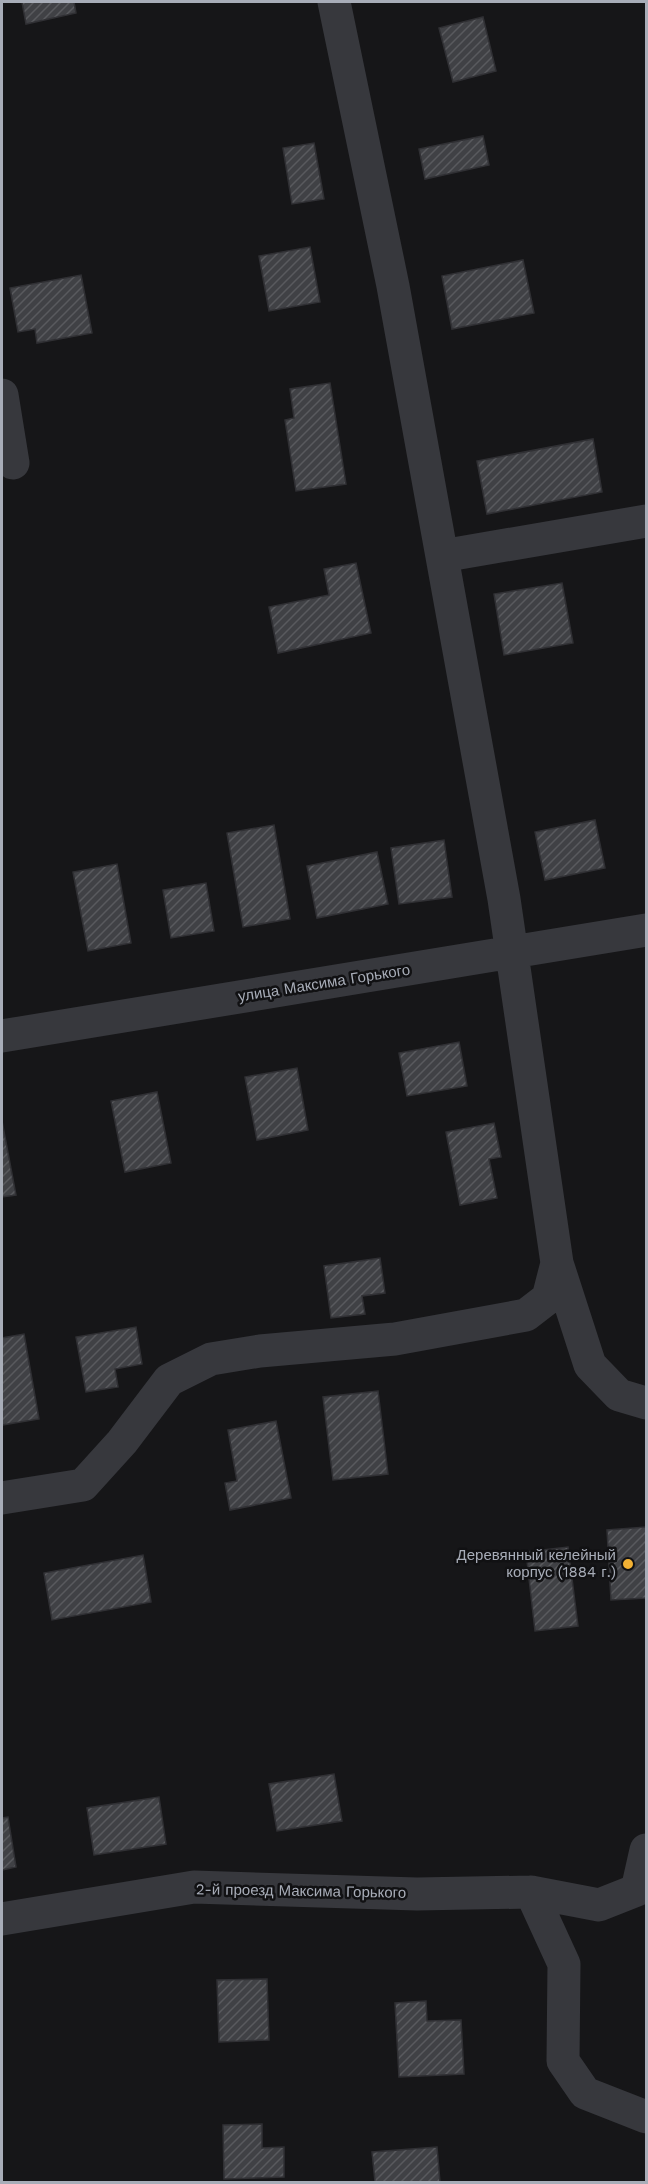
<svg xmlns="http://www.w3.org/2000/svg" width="648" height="2184" viewBox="0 0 648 2184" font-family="'Work Sans',sans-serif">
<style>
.building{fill:url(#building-hatch);stroke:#303034;stroke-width:1.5}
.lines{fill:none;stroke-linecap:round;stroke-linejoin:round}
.minor{stroke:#37383d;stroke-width:33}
.poi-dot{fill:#f2b134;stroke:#111113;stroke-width:2}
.labels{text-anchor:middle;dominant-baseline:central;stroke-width:5;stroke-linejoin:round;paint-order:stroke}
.street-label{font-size:15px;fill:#a8adb8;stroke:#111113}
.poi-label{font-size:15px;fill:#a8adb8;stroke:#111113;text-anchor:end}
</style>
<defs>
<pattern id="building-hatch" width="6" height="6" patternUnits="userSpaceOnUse" patternTransform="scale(1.5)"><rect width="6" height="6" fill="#404145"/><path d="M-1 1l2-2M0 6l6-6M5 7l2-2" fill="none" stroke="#595a5e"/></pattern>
</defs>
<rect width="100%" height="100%" fill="#161618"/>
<path class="building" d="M22 2H74L76 13 26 24Z
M483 17 496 71 453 82 439 28Z
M483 136 489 165 425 179 419 149Z
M314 143 324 199 292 204 283 148Z
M310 247 320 302 269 311 259 256Z
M523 260 534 313 452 329 442 276Z
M81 275 92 333 37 343 35 329 18 332 10 288Z
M330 383 346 484 296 491 285 420 294 418 290 389Z
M593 439 602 492 487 514 477 461Z
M356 563 371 633 278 653 269 607 329 595 324 569Z
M562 583 573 643 504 655 494 594Z
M595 820 605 868 545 880 535 832Z
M274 825 290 919 243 927 227 833Z
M444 840 452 897 399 904 391 848Z
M377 852 388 904 317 918 307 866Z
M117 864 131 943 88 951 73 872Z
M206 883 214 931 171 938 163 890Z
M459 1042 467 1086 407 1096 399 1053Z
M297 1068 308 1130 257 1140 245 1077Z
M157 1092 171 1163 125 1172 111 1101Z
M2 1121 16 1195 2 1197Z
M494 1123 501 1157 489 1159 497 1198 460 1205 446 1132Z
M380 1258 385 1293 362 1296 365 1314 331 1318 324 1266Z
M136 1327 142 1364 115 1369 118 1387 86 1392 76 1337Z
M24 1334 39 1419 2 1425V1338Z
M378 1391 388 1474 333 1480 323 1397Z
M276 1421 291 1498 230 1510 225 1483 237 1481 228 1430Z
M646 1527V1598L611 1600 607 1530Z
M568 1547 578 1626 535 1631 526 1552Z
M143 1555 151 1602 52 1620 44 1573Z
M334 1774 342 1821 277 1831 269 1784Z
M159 1797 166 1844 94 1855 87 1808Z
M8 1817 16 1867 2 1870V1818Z
M267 1979 269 2040 219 2042 217 1980Z
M426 2001 427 2021 461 2020 464 2074 399 2077 395 2003Z
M262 2124V2148L284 2147V2177L224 2179 223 2125Z
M437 2147 440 2182H375L372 2152Z"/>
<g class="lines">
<path class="minor" d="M2 395 13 463
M442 556 646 521
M2 1036 646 930
M557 1263 590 1365 619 1395 646 1403
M2 1498 83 1485 122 1442 169 1380 211 1359 260 1351 395 1339 526 1315 548 1298 557 1263 504 899 393 286 334 2
M531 1892 564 1964 563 2061 585 2093 646 2117
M2 1919 194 1887 417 1894 531 1892 599 1905 637 1890 646 1850"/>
</g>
<circle class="poi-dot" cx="628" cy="1564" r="6"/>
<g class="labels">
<g class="street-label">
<text transform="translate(324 983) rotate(-9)">улица Максима Горького</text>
<text transform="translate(301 1891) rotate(1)">2-й проезд Максима Горького</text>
</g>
<g class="poi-label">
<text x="616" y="1555">Деревянный келейный<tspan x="616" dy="17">корпус (1884 г.)</tspan></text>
</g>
</g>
<rect width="648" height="2184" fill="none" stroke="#a8adb8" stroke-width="6"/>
</svg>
